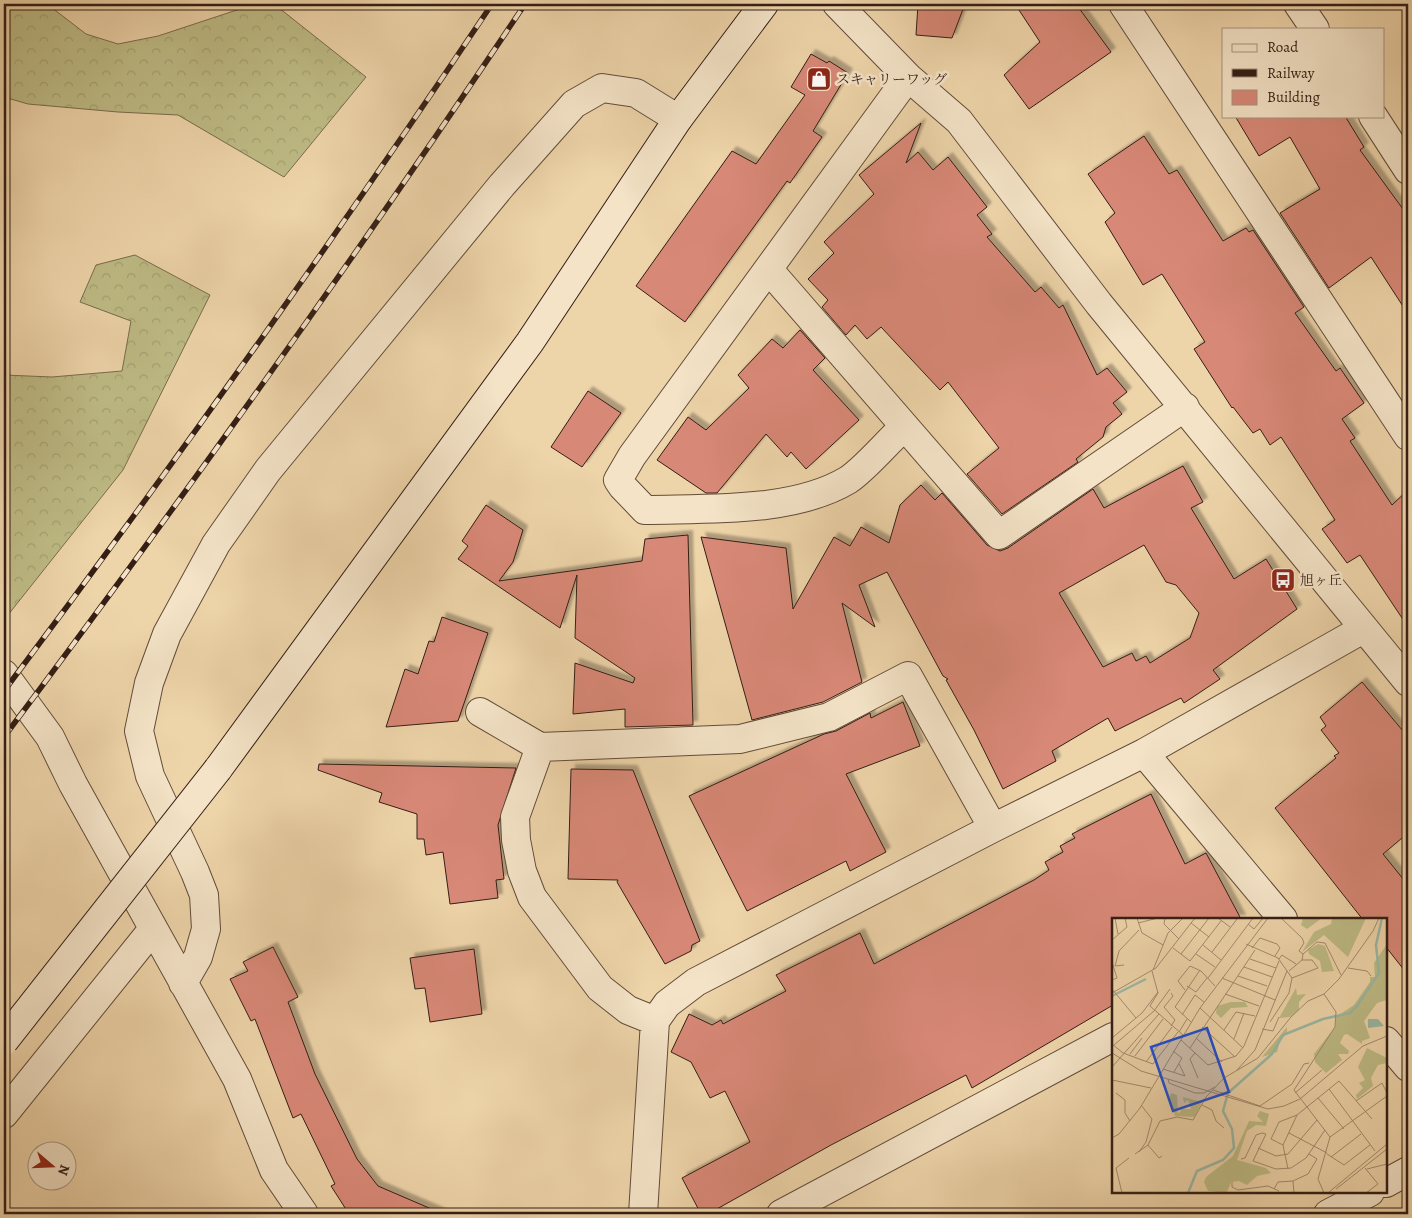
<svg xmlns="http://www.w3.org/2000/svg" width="1412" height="1218" viewBox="0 0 1412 1218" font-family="Alegreya,'Noto Serif JP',serif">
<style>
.forest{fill:url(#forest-crowns);stroke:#796c4d}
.building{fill:#d88877;stroke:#341e15;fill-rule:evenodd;filter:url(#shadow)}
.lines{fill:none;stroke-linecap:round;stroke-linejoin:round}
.street-casing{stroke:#624c3a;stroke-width:30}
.secondary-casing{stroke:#341e15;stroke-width:30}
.street{stroke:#f4e3c7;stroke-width:28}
.secondary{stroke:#f4e3c7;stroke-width:28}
.rail-casing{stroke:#341e15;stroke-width:5.5}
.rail{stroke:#f4e3c7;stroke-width:4;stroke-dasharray:11;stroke-linecap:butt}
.secondary-bridge-casing{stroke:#341e15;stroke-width:30;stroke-linecap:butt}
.secondary-bridge{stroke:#f4e3c7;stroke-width:28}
.labels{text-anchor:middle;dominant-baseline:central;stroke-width:5;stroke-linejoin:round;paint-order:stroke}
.poi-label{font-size:14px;fill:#341e15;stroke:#f4e3c7;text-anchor:start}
.inset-river{fill:none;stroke:#9ab8a5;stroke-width:2.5}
.inset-road{fill:none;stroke:#a48b6e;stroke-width:1}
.view{fill:#1d4ed8;fill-opacity:0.15;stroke:#1d4ed8;stroke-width:2.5}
.inset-edge{fill:none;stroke:#341e15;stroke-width:2.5}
</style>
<defs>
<pattern id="forest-crowns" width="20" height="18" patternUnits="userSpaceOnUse" patternTransform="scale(1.25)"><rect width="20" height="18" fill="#bebb85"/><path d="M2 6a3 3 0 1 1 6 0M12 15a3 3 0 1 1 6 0" fill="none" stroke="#a4a072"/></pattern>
<filter id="shadow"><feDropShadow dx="4.5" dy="-4.5" stdDeviation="1" flood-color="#0004"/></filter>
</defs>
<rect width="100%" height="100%" fill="#eed4a9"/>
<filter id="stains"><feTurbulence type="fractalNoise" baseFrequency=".004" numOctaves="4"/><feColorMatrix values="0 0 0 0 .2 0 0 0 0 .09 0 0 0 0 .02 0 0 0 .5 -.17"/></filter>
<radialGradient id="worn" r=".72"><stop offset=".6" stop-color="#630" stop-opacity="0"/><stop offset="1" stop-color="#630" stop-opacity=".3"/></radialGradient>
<path class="forest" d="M4 4H47L86 34 118 44 158 36 255 4H274L366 77 284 177 178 115 118 112 28 104 4 97Z
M135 255 210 295 123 470 4 620V375L52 377 122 371 131 321 80 302 96 265Z"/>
<path class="building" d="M918 4H965L952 38 916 35Z
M1015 4H1076L1111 52 1029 109 1004 75 1040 42Z
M811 54 827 63 829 61 848 73 813 131 822 137 790 183 787 181 685 322 636 286 732 151 756 164 805 95 791 87Z
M1235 116H1345L1364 147 1360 150 1408 216V314L1371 257 1329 288 1280 213 1320 189 1290 137 1259 156Z
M921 123 906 163 918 152 933 170 948 157 987 207 977 215 992 234 987 237 1035 292 1041 287 1059 308 1063 305 1097 375 1107 368 1127 392 1113 403 1122 414 1106 427 1103 437 1076 459 1078 462 1002 514 967 474 999 448 948 382 940 390 881 327 867 339 855 325 846 335 822 307 828 300 808 279 834 253 824 242 874 194 859 175Z
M1144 136 1169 174 1177 170 1223 241 1246 228 1249 232 1253 230 1304 307 1295 313 1336 371 1340 368 1364 403 1342 419 1355 438 1350 441 1392 505 1408 490V627L1360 555 1347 563 1322 529 1335 520 1281 437 1270 445 1260 429 1253 433 1233 407 1232 408 1194 349 1205 342 1162 274 1143 285 1105 222 1115 213 1088 174Z
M800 330 825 358 813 370 859 420 806 469 791 452 787 457 766 434 717 493H706L657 460 688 417 706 430 749 388 738 375 772 339 783 348Z
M588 391 621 413 582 467 551 447Z
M1183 466 1203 502 1191 508 1234 579 1266 559 1297 609 1213 670 1220 679 1184 703 1181 698 1115 731 1108 718 1052 751 1056 761 1003 789 974 730 946 680 948 679 943 676 887 572 859 585 875 627 842 603 862 682 823 702 752 720 701 537 786 548 793 609 834 537 850 546 861 527 889 543 900 505 921 485 935 500 942 493 987 545 1000 551 1008 548 1093 489 1104 508ZM1144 545 1166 582 1176 585 1199 613 1190 638 1150 663 1146 656 1136 661 1132 653 1103 667 1059 593Z
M486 505 523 530 513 562 499 581 642 561 645 539 688 535 693 725 625 727V709L573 714 575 663 633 683 635 678 575 638 577 575 560 628 458 559 468 546 462 541Z
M442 617 488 633 458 721 386 727 405 669 418 674 429 641 434 642Z
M1362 682 1408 737V833L1383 854 1408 885V975L1386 947V919H1363L1360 916 1275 808 1336 758 1334 756 1339 753 1321 730 1326 726 1320 717Z
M903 702 920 746 846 774 886 852 850 871 846 861 747 911 689 796 824 734 836 731 870 713 871 718Z
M319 764 516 768 498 825 504 879 496 880 498 898 450 904 443 852 426 855 424 839H417V814L379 802 382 793 318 770Z
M571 769 633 770 700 941 692 945 691 951 665 964 617 882 618 880 568 879Z
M1151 794 1185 864 1206 853 1241 919H1113V1005L972 1088 966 1075 831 1145 708 1214H701L682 1178 750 1142 725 1091 710 1098 691 1062 671 1052 689 1014 712 1025 721 1020 723 1024 786 991 776 975 860 933 874 964 1034 880 1049 870 1045 862 1063 852 1060 846 1075 838 1072 834Z
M273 947 298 997 288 1002 315 1074 357 1159 378 1186 443 1214H349L331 1186 335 1184 301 1114 293 1118 255 1019 251 1021 230 979 248 971 243 962Z
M474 949 482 1014 430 1022 425 988 415 989 410 958Z"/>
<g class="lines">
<defs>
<path id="street" d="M837 4 908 77 959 121 1099 304 1408 682
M1123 4 1408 436
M1298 4 1315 29
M1373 116 1408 170
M769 270 999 535 1185 407
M904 427C888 441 865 469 848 480 793 513 708 508 645 510L622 486 618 480 632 456 908 77
M4 674 50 737 73 784 237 1079 274 1170 304 1214
M480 712 540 747 740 739 829 717 908 676 993 828
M540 747 515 817 516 840 522 871 532 897 600 988 628 1010 655 1021
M1144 753 1283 919
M183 983 198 957 206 929 204 895 195 872 150 776 139 731 149 683 167 634 216 544 268 470 502 185 574 104 602 88 636 93 678 119
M1386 1041 1408 1067
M4 1114 153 929
M1386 1183 1408 1171
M643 1214 655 1021 667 1004 696 982 993 828 1144 753 1363 629
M781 1214 1113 1037
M1328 1214 1370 1192"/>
<path id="secondary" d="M218 769 530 342 678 119 764 4"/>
</defs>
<use href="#street" class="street-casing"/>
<use href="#secondary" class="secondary-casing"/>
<use href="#street" class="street"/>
<use href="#secondary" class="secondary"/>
<defs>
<path id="rail" d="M4 691C173 466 336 237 492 4
M4 737C184 497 359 253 525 4"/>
</defs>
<use href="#rail" class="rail-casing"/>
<use href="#rail" class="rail"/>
<defs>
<path id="secondary-bridge" d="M4 1041 218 769"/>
</defs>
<use href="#secondary-bridge" class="secondary-bridge-casing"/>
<use href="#secondary-bridge" class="secondary-bridge"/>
</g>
<defs>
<symbol id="shop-square" viewBox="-11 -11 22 22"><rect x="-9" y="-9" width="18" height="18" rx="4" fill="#8f2418" stroke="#f4e3c7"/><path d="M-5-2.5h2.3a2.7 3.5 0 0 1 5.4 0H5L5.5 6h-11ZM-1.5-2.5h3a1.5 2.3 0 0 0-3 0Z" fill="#fff"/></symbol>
<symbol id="bus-square" viewBox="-11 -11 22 22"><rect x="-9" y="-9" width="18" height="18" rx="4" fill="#8f2418" stroke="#f4e3c7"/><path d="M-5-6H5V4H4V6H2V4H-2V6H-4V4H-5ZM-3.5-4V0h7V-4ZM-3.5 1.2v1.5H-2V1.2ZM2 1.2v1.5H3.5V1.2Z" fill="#fff"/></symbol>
</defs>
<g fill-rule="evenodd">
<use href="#shop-square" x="805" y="65" width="28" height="28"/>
<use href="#bus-square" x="1269" y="566" width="28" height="28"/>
</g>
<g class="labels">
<g class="poi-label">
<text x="836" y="79">スキャリーワッグ</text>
<text x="1300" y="580">旭ヶ丘</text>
</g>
</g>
<g transform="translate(1112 918)">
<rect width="275" height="275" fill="#eed4a9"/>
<path d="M191 0H210L195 11 189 7Z" fill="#bebb85"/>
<path d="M220 0H254L236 39 212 17 190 34 202 14 219 6ZM206 26 213 28 222 53 210 54 208 43 197 36 196 32ZM275 26V82L265 85 252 103 258 120 250 123V126L235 116 232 117 228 125 237 133 236 136H226L230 142 214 155 203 144 202 136 223 109 224 99 242 87 258 64V59H263L262 45ZM184 70 185 77 194 76 187 84V92L178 99 167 100ZM119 84H133L136 89 119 90 109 100 104 95 105 88ZM175 109V115L168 123 165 134 150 139ZM255 130 275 140V145L266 147 259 160 261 168 245 181 244 177 251 170 247 165 253 162 246 149ZM59 175 65 177 66 196 70 191H79L76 182 72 185 71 179 90 184 82 199 63 198 57 181ZM148 193 157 196 154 208 144 207 135 213 125 242 154 250 159 255 145 258 135 267 127 263 119 264 115 274 117 275 96 273 92 264 94 259 121 238 137 203 151 204 145 198Z" fill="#bebb85"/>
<path d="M256 101H266L272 108 256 110Z" fill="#9ab8a5"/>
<path class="inset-river" d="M0 78 34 61M76 275 85 253 111 242 122 230 120 211 111 193 116 175 160 136 171 117 211 101 238 95 245 88 267 55 264 27 270 0"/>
<path class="inset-road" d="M3 0 6 16M25 0 30 15 51 27M53 0 52 6 67 21M106 0 118 9M169 0 190 20 192 25 187 33 191 36 205 24 213 25 229 57M26 5 46 0M79 5 97 19M136 6 142 11 151 0M0 22 15 9 13 0M134 26 166 40 180 60 206 50 200 42H190M91 27 109 42M61 30 78 43 109 3M140 30 148 20 165 26 168 30 163 38M100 34 125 1M69 36 97 0M84 36 103 49M138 41 164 50M167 41 170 37 184 46M0 44 5 60 0 62M12 47 3 48 7 33 27 12M132 49 160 59M236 50 255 53 259 58M41 52 56 15 71 0M40 53 46 75 38 88 71 117M177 53 190 42 191 36M126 58 155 68M96 60 141 0M110 60 163 82M75 68 84 74 95 60M0 71 24 100M73 72 66 63 78 48 89 53 103 68M0 75 44 50 83 0M113 76 147 88M88 90 131 130M70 97 83 77 92 84M79 104 63 89 88 52M158 104 177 75 180 60M59 108 63 102 52 89 61 78 59 75M90 109 123 139M150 111 161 113 167 99M112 112 124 94 143 98M67 114 75 101M0 120 30 95 46 74M84 120 110 144M122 121 132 95M69 122 96 147 124 138 132 128 167 43M0 126 11 135 41 146 66 114M2 127 42 93 58 71M78 130 143 32M61 133 70 140 62 154M0 135 29 153 156 191 172 188 188 181 251 128 275 118M83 135 78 141 86 160M18 136 30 120M23 138 51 101M34 144 60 109M0 149 47 96M51 151 73 158 67 146M125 152 143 132 175 53M56 161 57 165 83 175H92L103 169M0 162 39 170M217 171 263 233M101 172 148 188 180 166 192 146 197 145M4 175 13 182V195L18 203M183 175 210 152M206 180 232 211M244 183 270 165 275 175M90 187 100 192 104 203 112 210M177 215 215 235M218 219 275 178M0 220 7 216 28 190 88 90 156 0M36 227 47 240 50 238M171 227 159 221 167 204 185 197 227 163 260 201M146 230 164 238 176 236 205 202M27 234 34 224 40 201 29 187M23 236 36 227 48 203 65 199 81 202 94 179 112 160 146 140 179 99 196 83 212 76 227 61 261 13 267 0M215 236 232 247 258 227M219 239 249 216M129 241 133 240 144 217 150 215 154 216 141 243 164 251 179 250 194 240 213 212M253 250 266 266 254 275M176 251 171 227 185 197M255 251 275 246M120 264V269L126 272 156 268 167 273M162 271 166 264 181 263M224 271 275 231M10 275 4 250 17 240M182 275 181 263 196 256 205 241 197 236M212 275 206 261 218 219 182 172 223 109 224 94 212 76M216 275 275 226"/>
<path class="view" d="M95 110 117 174 61 193 39 129Z"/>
<rect width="275" height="275" class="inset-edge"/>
</g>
<rect width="1412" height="1218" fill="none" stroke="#eed4a9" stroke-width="20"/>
<rect x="5" y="5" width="1402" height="1208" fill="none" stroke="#341e15" stroke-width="2.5"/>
<rect x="10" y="10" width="1392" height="1198" fill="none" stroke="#341e15"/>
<rect x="1222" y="28" width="162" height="90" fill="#f4e3c7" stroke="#a79480"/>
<rect x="1232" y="44" width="25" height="8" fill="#f4e3c7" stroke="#a79480"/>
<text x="1267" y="52" font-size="15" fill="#341e15">Road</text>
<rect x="1232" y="69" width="25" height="8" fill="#341e15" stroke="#a79480"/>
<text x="1267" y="78" font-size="15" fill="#341e15">Railway</text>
<rect x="1232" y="90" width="25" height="15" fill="#d88877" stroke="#a79480"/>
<text x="1267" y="102" font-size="15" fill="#341e15">Building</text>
<g transform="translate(52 1166) rotate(109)"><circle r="24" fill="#f4e3c7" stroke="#a79480"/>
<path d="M0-4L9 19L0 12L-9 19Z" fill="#8f2418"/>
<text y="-8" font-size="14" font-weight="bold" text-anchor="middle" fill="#341e15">N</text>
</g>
<rect width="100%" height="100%" filter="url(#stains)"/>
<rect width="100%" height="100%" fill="url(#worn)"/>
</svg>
